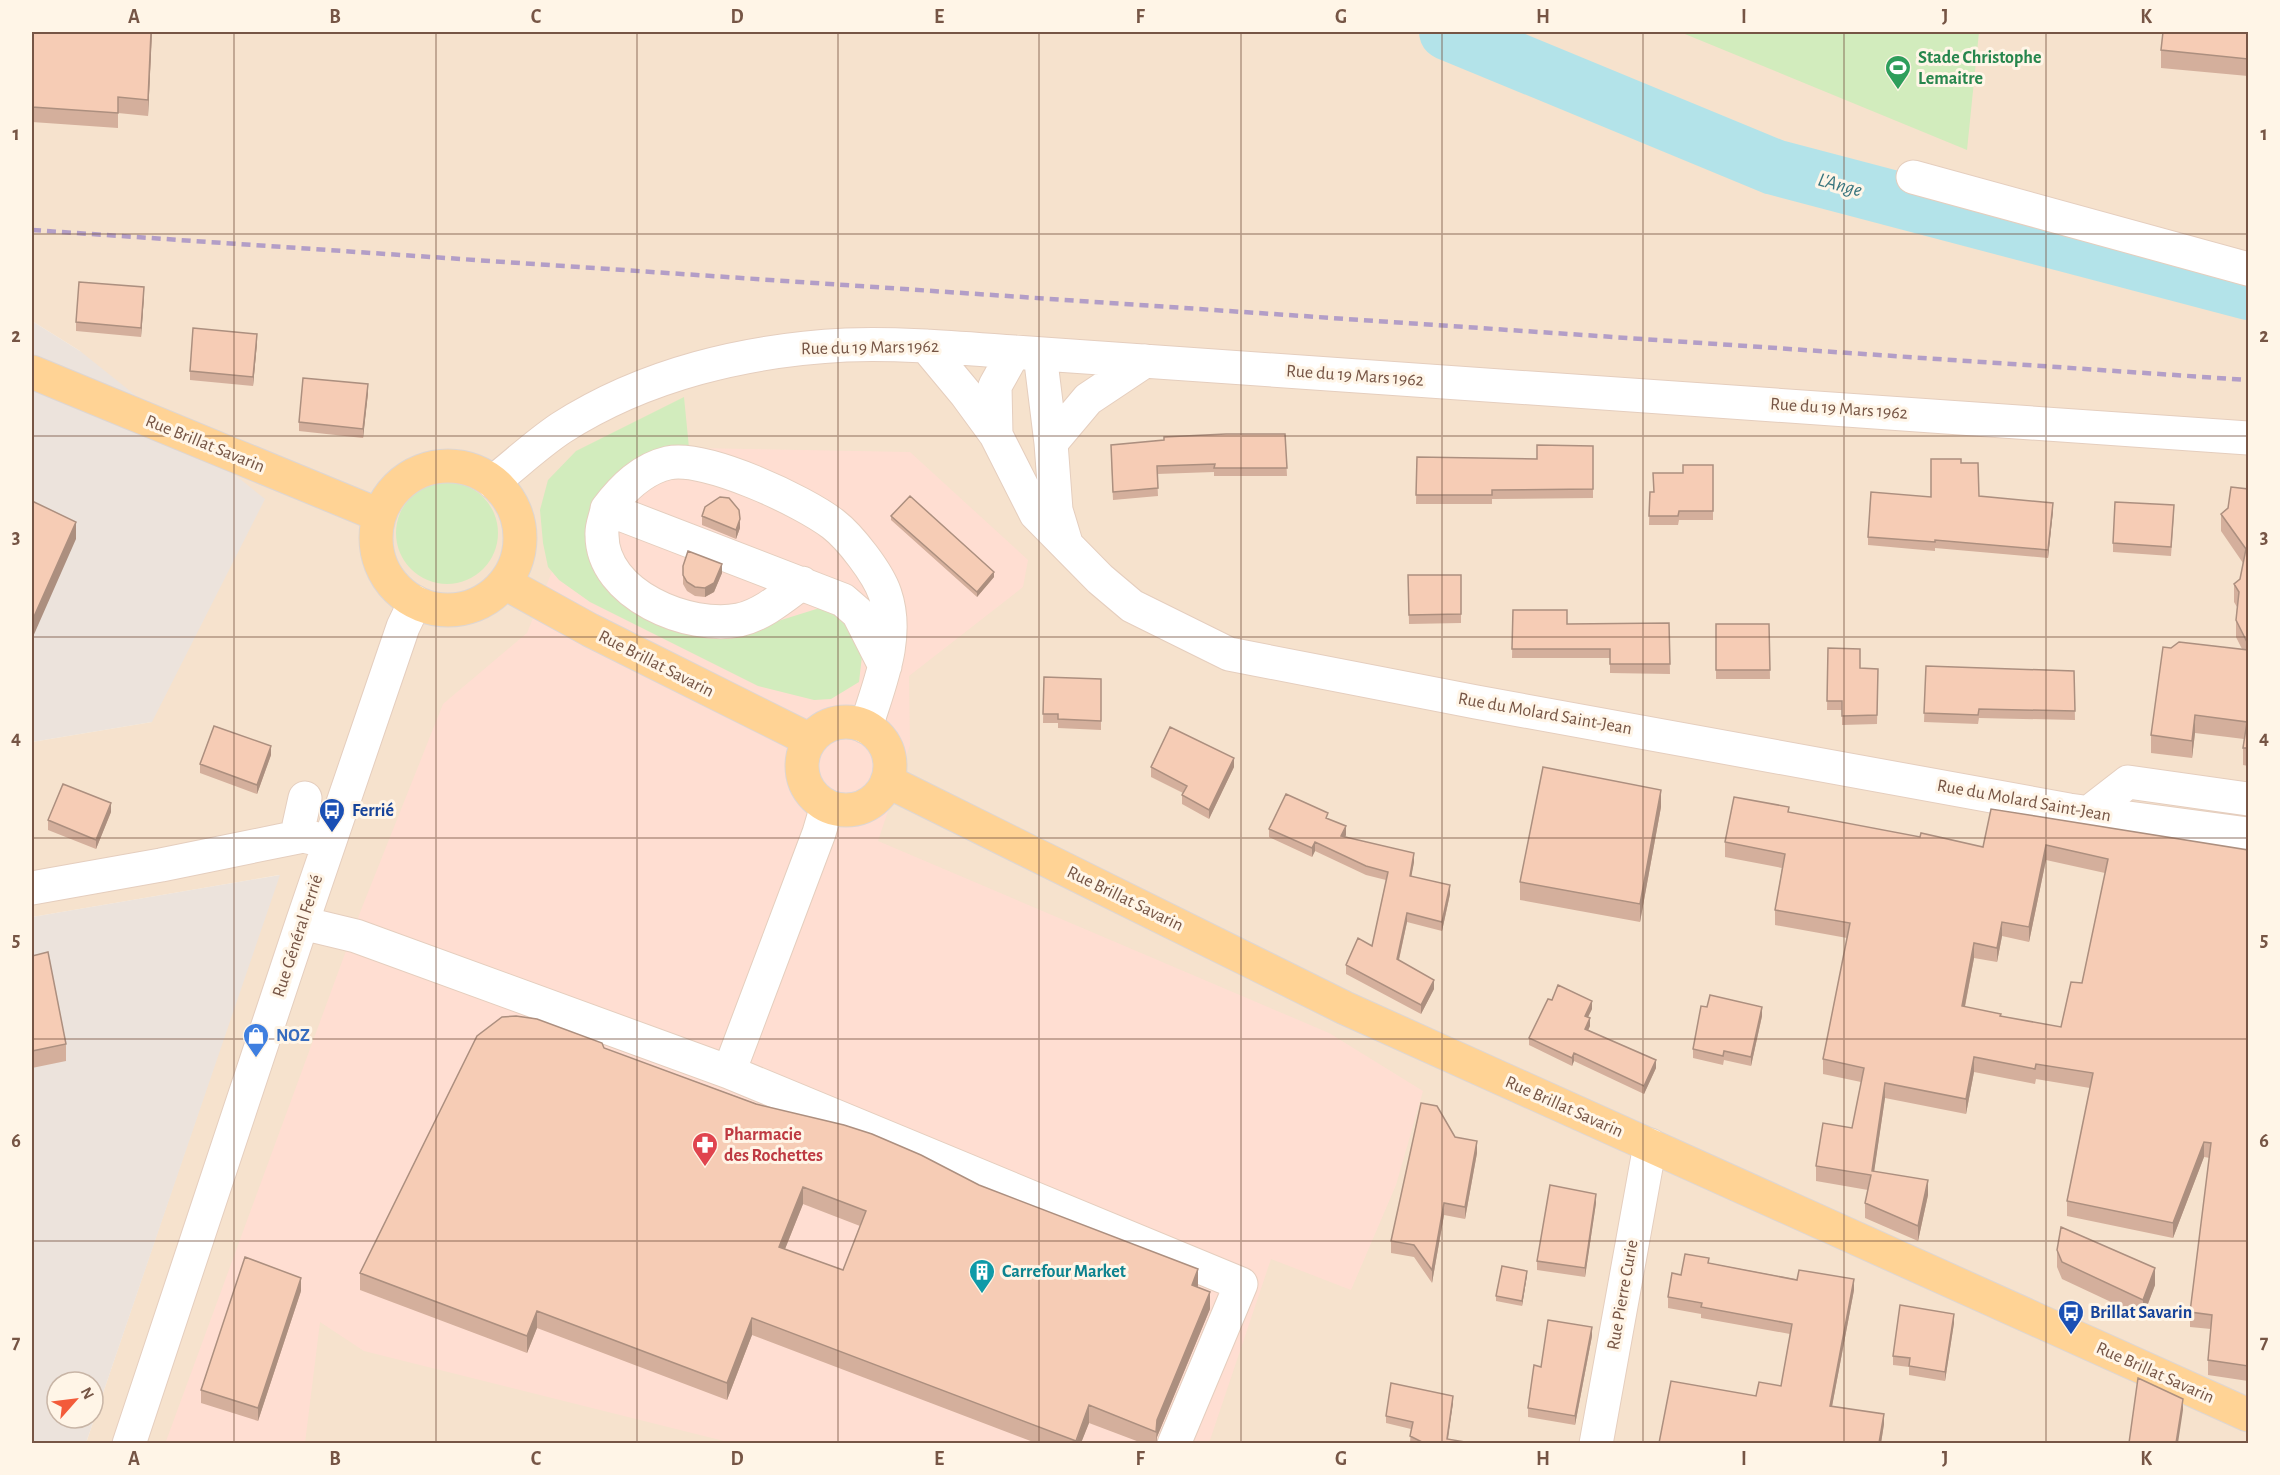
<svg xmlns="http://www.w3.org/2000/svg" width="2280" height="1475" viewBox="0 0 2280 1475" font-family="'Alegreya Sans',sans-serif">
<style>
.residential{fill:#f6e2cd}
.commercial{fill:#ffded2}
.industrial{fill:#ece3dc;fill-rule:evenodd}
.green{fill:#d2ecbd}
.lines{fill:none;stroke-linecap:round;stroke-linejoin:round}
.river{stroke:#b3e3e9;stroke-width:56}
.minor-casing{stroke:#e5cebe;stroke-width:35}
.major-casing{stroke:#ded6d2;stroke-width:35}
.minor{stroke:#fff;stroke-width:33}
.major{stroke:#ffd395;stroke-width:33}
.rail{stroke:#b39ec7;stroke-width:4.5;stroke-dasharray:9 6;stroke-linecap:butt}
.wall{fill:#d4af9c;fill-rule:evenodd}
.shaded-wall{fill:#ac8f7f}
.building{fill:#f6ccb5;stroke:#ac8f7f;stroke-width:1.5;fill-rule:evenodd}
.grid{fill:none;stroke:#765545;stroke-width:1.5;stroke-opacity:0.55}
.labels{text-anchor:middle;dominant-baseline:central;stroke-width:6;stroke-linejoin:round;paint-order:stroke}
.leisure-label{font-size:18px;font-weight:bold;fill:#27864d;stroke:#fff5e7;text-anchor:start}
.street-label{font-size:18px;fill:#765545;stroke:#fff5e7}
.transit-label{font-size:18px;font-weight:bold;fill:#164399;stroke:#fff5e7;text-anchor:start}
.shop-label{font-size:18px;font-weight:bold;fill:#366cbe;stroke:#fff5e7;text-anchor:start}
.health-label{font-size:18px;font-weight:bold;fill:#be3a42;stroke:#fff5e7;text-anchor:start}
.culture-label{font-size:18px;font-weight:bold;fill:#0d838f;stroke:#fff5e7;text-anchor:start}
.water-label{font-size:20px;font-style:italic;fill:#38757e;stroke:#fff5e7}
.neatline{fill:none;stroke:#765545;stroke-width:2}
.grid-label{font-size:20px;text-anchor:middle;font-weight:bold;fill:#765545}
</style>
<rect width="100%" height="100%" fill="#fef1df"/>
<path class="residential" d="M32 32H2248V1443H86L279 875 32 917V742L152 722 80 351 32 321Z"/>
<path class="commercial" d="M689 448 910 452 1028 560 1023 587 909 676 910 745 878 841 1329 1033 1423 1091 1396 1185 1351 1290 1271 1259 1209 1443H732L364 1351 320 1322 305 1443 165 1444 361 910 443 704 527 633 576 513Z"/>
<path class="industrial" d="M32 321 80 351 265 499 152 722 32 742Z
M280 875 86 1443 32 1444V917ZM57 1382H93V1418H57Z"/>
<path class="green" d="M1680 32H1979L1967 150Z
M684 397 689 448 588 544 727 637 826 606 851 622 862 656 859 682 831 699 814 700 758 686 590 602 559 580 548 567 543 543 540 510 548 480 576 451Z
M396 533a51 51 0 1 1 102 0a51 51 0 1 1-102 0Z"/>
<g class="lines">
<path class="river" d="M1447 32 1774 167 2248 292"/>
<defs>
<path id="minor" d="M1913 177 2248 269
M926 346 966 394 996 435
M1014 352 995 386 996 435 1036 514 1100 579 1132 606 1229 654 1476 702 2069 810 2248 834
M1040 354 1051 443 1056 510 1066 543
M1051 443 1088 399 1145 361
M493 482C516 464 537 444 561 428 645 374 747 350 846 345 902 343 958 348 1014 352L2248 438
M607 509C606 517 601 527 602 535 602 595 689 630 739 620 762 615 783 597 802 583
M866 727C879 684 900 638 885 594 878 573 850 537 833 524 803 501 706 455 668 463 642 469 623 488 607 509L843 600 858 613 885 666
M305 798 299 825 303 836 322 840
M827 806 819 833 729 1072 1241 1284 1174 1444
M2088 813 2128 782 2248 799
M32 888 161 865 303 836
M302 923 356 936 729 1072
M129 1444 302 923 403 627 415 602
M1596 1444 1650 1145"/>
<path id="major" d="M32 372 379 515
M376 538a72 72 0 1 1 144 0a72 72 0 1 1-144 0Z
M505 583 590 630 810 740
M802 766a44 44 0 1 1 88 0a44 44 0 1 1-88 0Z
M887 781 1345 1008 2248 1415"/>
</defs>
<use href="#minor" class="minor-casing"/>
<use href="#major" class="major-casing"/>
<use href="#minor" class="minor"/>
<use href="#major" class="major"/>
<path class="rail" d="M32 230 2248 380"/>
</g>
<path class="wall" d="M32 32H152L148 116 118 113V128L32 122Z
M2248 32V76L2161 68V50Z
M144 296 141 337 76 331V322Z
M257 343 253 386 190 380V371Z
M368 393 363 438 299 431V422Z
M1285 434 1287 476H1214V472L1157 474 1158 496 1113 500 1111 453Z
M1593 446V498L1492 499V504H1416L1417 457 1537 459Z
M1961 463 1979 496 2053 511 2048 558 1935 548V551L1868 545V537L1931 497Z
M1713 465V520H1679L1678 525H1649L1650 492H1653L1683 473Z
M2248 489V766L2243 765V748L2244 739 2195 733 2192 758 2151 753V735L2171 648 2242 649 2236 637V620L2237 607 2234 602V584L2240 579 2243 563 2221 531V514Z
M2174 514 2171 556 2113 552V543Z
M702 516 740 528 736 539 702 525Z
M891 516 994 577 977 597 891 520Z
M683 566 722 573 714 592 705 597 695 596 687 591 683 584Z
M1408 575H1461V623L1409 624Z
M1513 610 1567 624 1669 623 1670 674 1610 673V658H1512Z
M1716 624H1769L1770 679H1716Z
M1828 648 1860 668 1878 669 1877 724 1842 725V710H1827Z
M1926 666 2074 671 2075 720 1979 718 1978 724 1924 722Z
M1044 677 1101 679V730L1058 728V723H1043Z
M271 755 257 794 200 773V764Z
M1151 767H1234L1209 819 1182 804V795L1183 793 1151 777Z
M1661 807 1640 922 1520 900V882Z
M1991 809 2248 850V1381L2208 1375V1360L2211 1329 2190 1327V1312L2210 1158 2204 1157 2173 1238 2067 1216V1201L2090 1088 2036 1079 2035 1084 1974 1072 1966 1114 1885 1098 1874 1171 1928 1195 1918 1241 1865 1218V1203L1868 1190 1816 1181V1166L1852 1128 1861 1082 1823 1074V1059L1847 938 1775 925V910L1782 868 1725 857V842L1789 813 1920 837 1983 847ZM2046 860 2105 873 2082 983 2061 1027 2001 1016 1965 1007 1974 958 1997 962 2002 936 2029 942Z
M111 812 96 849 48 830V820Z
M1328 819 1346 835 1345 837 1414 862 1411 876 1450 894 1442 931 1407 922 1399 960 1434 989 1421 1014 1346 974V965L1372 946 1386 880 1366 875 1315 851 1312 857 1269 837V829Z
M32 956 66 1044V1061L32 1068Z
M1707 1007 1762 1016 1751 1066 1724 1060 1723 1065 1693 1058V1049Z
M1592 1009 1588 1017 1590 1026 1588 1030 1656 1068 1644 1094 1574 1061 1572 1066 1529 1045V1038Z
M604 1048 979 1185 1198 1286 1197 1287 1210 1309 1157 1437V1443H1142L1089 1423 1081 1443H1036L752 1335 727 1400 537 1328 527 1353 360 1290V1273ZM803 1204 860 1226 843 1270 785 1249Z
M1455 1137 1477 1153 1465 1219 1444 1215 1432 1283 1414 1257 1391 1253V1241Z
M1596 1203 1585 1277 1537 1270V1261Z
M2057 1250 2155 1285 2143 1317 2062 1279 2057 1267Z
M1709 1263 1854 1290 1832 1406 1884 1424 1881 1443H1659L1756 1396 1781 1386 1790 1334 1701 1318V1314L1668 1308V1297L1681 1275Z
M1527 1275 1522 1306 1496 1301V1296Z
M301 1291 258 1421 201 1403V1390Z
M1954 1323 1945 1381 1909 1375V1367L1893 1365V1356Z
M1592 1336 1575 1425 1528 1417V1408L1541 1367Z
M1453 1403 1448 1440 1472 1443H1410L1411 1429 1386 1423V1416Z"/>
<path class="shaded-wall" d="M151 32H152L148 116V100Z
M144 287V296L141 337V328Z
M257 334V343L253 386V377Z
M368 384V393L363 438V429Z
M2053 503V511L2048 558V550Z
M740 519V528L736 539V530Z
M76 522V539L32 639V621Z
M722 564V573L714 592 705 597V588Z
M994 572V577L977 597V592Z
M2195 715V733L2192 758V741Z
M271 746V755L257 794V785Z
M1234 758V767L1209 819V810Z
M1661 790V807L1640 922V904Z
M111 803V812L96 849V840Z
M1346 826V835L1341 845V836Z
M1315 842V851L1312 857V848Z
M2046 845V860L2029 942V927Z
M1414 853V862L1410 884V876Z
M1450 885V894L1442 931V922Z
M1407 913V922L1397 968V959Z
M2002 922V936L1997 962V948Z
M1974 943V958L1962 1021V1006Z
M1434 980V989L1421 1014V1005Z
M1592 1001V1009L1585 1023V1016Z
M1762 1007V1016L1751 1066V1057Z
M1590 1018V1026L1585 1037V1029Z
M1574 1053V1061L1572 1066V1058Z
M1974 1057V1072L1966 1114V1099Z
M1656 1060V1068L1644 1094V1086Z
M1885 1083V1098L1872 1186V1171Z
M1477 1141V1153L1465 1219V1207Z
M2204 1142V1157L2173 1238V1223Z
M1928 1180V1195L1918 1241V1226Z
M803 1187V1204L779 1264V1247Z
M1596 1194V1203L1585 1277V1268Z
M1444 1203V1215L1432 1283V1270Z
M2155 1268V1285L2143 1317V1300Z
M1198 1269V1286L1192 1303V1285Z
M1527 1271V1275L1522 1306V1301Z
M301 1278V1291L258 1421V1408Z
M1854 1279V1290L1830 1417V1406Z
M1210 1292V1309L1157 1437 1156 1443 1157 1420Z
M537 1311V1328L527 1353V1336Z
M1954 1314V1323L1945 1381V1372Z
M752 1318V1335L727 1400V1383Z
M1592 1327V1336L1575 1425V1416Z
M1453 1396V1403L1447 1443V1439Z
M2183 1399V1410L2178 1443H2176Z
M1089 1405V1423L1081 1443H1076Z
M1884 1414V1424L1881 1443H1879Z"/>
<path class="building" d="M32 32H151L148 100 118 97V113L32 107Z
M2163 32H2248V59L2161 50Z
M79 282 144 287 141 328 76 322Z
M193 328 257 334 253 377 190 371Z
M303 378 368 384 363 429 299 422Z
M1226 434H1285L1287 468H1214L1215 464 1157 466 1158 488 1113 492 1111 445 1164 440V437Z
M1537 445 1593 446V489L1492 490V495H1416L1417 457 1537 459Z
M1931 459H1961V463H1978L1979 496 2053 503 2048 550 1935 540V542L1868 537 1871 492 1931 497Z
M1683 465H1713V511H1679L1678 516H1649L1650 492H1654L1653 473H1683Z
M2231 487 2248 489V644L2236 620 2239 592 2234 584 2240 579 2246 549 2221 514 2228 508Z
M910 496 994 572 977 592 891 516Z
M720 497 729 498 739 510 740 519 736 530 702 516 705 507Z
M32 501 76 522 32 621Z
M2115 502 2174 505 2171 547 2113 543Z
M688 551 722 564 714 583 705 588 695 587 687 582 683 575V566Z
M1408 575H1461V614L1409 615Z
M1513 610H1567V624L1669 623 1670 664H1610V649H1512Z
M1716 624H1769L1770 670H1716Z
M2179 642 2248 650V748H2243L2247 722 2195 715 2192 741 2151 735 2163 647 2171 648Z
M1828 648 1860 649V668L1878 669 1877 715 1842 716V701H1827Z
M1926 666 2074 671 2075 711 1979 709 1978 715 1924 713Z
M1044 677 1101 679V721L1058 719V714H1043Z
M214 726 271 746 257 785 200 764Z
M1170 727 1234 758 1209 810 1182 795 1187 786 1151 767Z
M1543 767 1661 790 1640 904 1520 882Z
M63 784 111 803 96 840 48 820Z
M1286 794 1328 813 1326 818 1346 826 1341 836 1414 853 1410 876 1450 885 1442 922 1407 913 1397 959 1434 980 1421 1005 1346 965 1358 938 1372 946 1388 872 1366 866 1315 842 1312 848 1269 829Z
M1734 797 1789 807 1788 812 1920 837 1921 833 1983 847 1991 809 2248 850V1366L2208 1360 2212 1315 2190 1312 2211 1143 2204 1142 2173 1223 2067 1201 2093 1073 2036 1064 2035 1069 1974 1057 1966 1099 1885 1083 1872 1171 1928 1180 1918 1226 1865 1203 1871 1175 1816 1166 1823 1123 1852 1128 1864 1068 1823 1059 1850 923 1775 910 1785 854 1725 842ZM2046 845 2108 859 2082 983 2071 982 2061 1027 2000 1016 2001 1014 1962 1006 1974 943 1997 948 2002 922 2029 927Z
M48 952 66 1044 32 1051V956Z
M1558 985 1592 1001 1585 1016 1590 1018 1585 1029 1656 1060 1644 1086 1574 1053 1572 1058 1529 1038 1548 999 1552 1000Z
M1710 995 1762 1007 1751 1057 1724 1051 1723 1056 1693 1049 1701 1006 1707 1007Z
M516 1016 537 1019 602 1043 604 1048 756 1104 844 1125 872 1134 921 1155 979 1185 1198 1269 1192 1285 1210 1292 1157 1420 1156 1432 1089 1405 1076 1441 752 1318 727 1383 537 1311 527 1336 360 1273 477 1036 502 1017ZM803 1187 866 1211 843 1270 779 1247Z
M1421 1103 1437 1106 1455 1137 1477 1141 1465 1207 1444 1203 1432 1270 1414 1245 1391 1241Z
M1550 1185 1596 1194 1585 1268 1537 1261Z
M2061 1227 2155 1268 2143 1300 2062 1262 2057 1250Z
M1685 1254 1709 1258 1708 1263 1797 1280 1799 1270 1854 1279 1830 1406 1884 1414 1879 1443H1659L1671 1381 1756 1396 1759 1382 1781 1386 1792 1324 1701 1307 1702 1303 1668 1297 1672 1273 1681 1275Z
M245 1257 301 1278 258 1408 201 1390Z
M1502 1266 1527 1271 1522 1301 1496 1296Z
M1900 1305 1954 1314 1945 1372 1909 1366 1910 1358 1893 1356Z
M1548 1320 1592 1327 1575 1416 1528 1408 1534 1365 1541 1367Z
M2138 1378 2183 1399 2176 1443H2129Z
M1391 1383 1453 1396 1447 1439 1471 1443H1422V1442L1410 1436 1413 1422 1386 1416Z"/>
<path class="grid" d="M234 32V1444M436 32V1444M637 32V1444M838 32V1444M1039 32V1444M1241 32V1444M1442 32V1444M1643 32V1444M1844 32V1444M2046 32V1444M32 234H2248M32 436H2248M32 637H2248M32 838H2248M32 1039H2248M32 1241H2248"/>
<defs>
<symbol id="stadium-pin" viewBox="-11 -11 22 30"><path d="M0 17L-7.5 6A9.5 9.5 0 1 1 7.5 6Z" fill="#2e9e5b" stroke="#fff5e7"/><path d="M0-5a6.5 5 0 1 0 0 10a6.5 5 0 1 0 0-10ZM-3.5-1.8h7v3.6h-7Z" fill="#fff"/></symbol>
<symbol id="bus-pin" viewBox="-11 -11 22 30"><path d="M0 17L-7.5 6A9.5 9.5 0 1 1 7.5 6Z" fill="#1a4fb4" stroke="#fff5e7"/><path d="M-5-6H5V4H4V6H2V4H-2V6H-4V4H-5ZM-3.5-4V0h7V-4ZM-3.5 1.2v1.5H-2V1.2ZM2 1.2v1.5H3.5V1.2Z" fill="#fff"/></symbol>
<symbol id="shop-pin" viewBox="-11 -11 22 30"><path d="M0 17L-7.5 6A9.5 9.5 0 1 1 7.5 6Z" fill="#3f7fe0" stroke="#fff5e7"/><path d="M-5-2.5h2.3a2.7 3.5 0 0 1 5.4 0H5L5.5 6h-11ZM-1.5-2.5h3a1.5 2.3 0 0 0-3 0Z" fill="#fff"/></symbol>
<symbol id="pharmacy-pin" viewBox="-11 -11 22 30"><path d="M0 17L-7.5 6A9.5 9.5 0 1 1 7.5 6Z" fill="#e0444e" stroke="#fff5e7"/><path d="M-2-6h4v4h4v4h-4v4h-4v-4h-4v-4h4Z" fill="#fff"/></symbol>
<symbol id="building-pin" viewBox="-11 -11 22 30"><path d="M0 17L-7.5 6A9.5 9.5 0 1 1 7.5 6Z" fill="#0f9aa8" stroke="#fff5e7"/><path d="M-4-6H4V6H1V3H-1V6H-4ZM-2.5-4.3h1.7v1.8h-1.7ZM.8-4.3h1.7v1.8H.8ZM-2.5-1h1.7V.8h-1.7ZM.8-1h1.7V.8H.8Z" fill="#fff"/></symbol>
</defs>
<g fill-rule="evenodd">
<use href="#stadium-pin" x="1883" y="53" width="30" height="40"/>
<use href="#bus-pin" x="317" y="796" width="30" height="40"/>
<use href="#shop-pin" x="241" y="1021" width="30" height="40"/>
<use href="#pharmacy-pin" x="690" y="1130" width="30" height="40"/>
<use href="#building-pin" x="967" y="1257" width="30" height="40"/>
<use href="#bus-pin" x="2056" y="1298" width="30" height="40"/>
</g>
<g class="labels">
<g class="leisure-label">
<text x="1918" y="58">Stade Christophe<tspan x="1918" dy="21">Lemaitre</tspan></text>
</g>
<g class="street-label">
<text transform="translate(870 348) rotate(-1)">Rue du 19 Mars 1962</text>
<text transform="translate(1355 376) rotate(4)">Rue du 19 Mars 1962</text>
<text transform="translate(1839 409) rotate(4)">Rue du 19 Mars 1962</text>
<text transform="translate(205 444) rotate(22)">Rue Brillat Savarin</text>
<text transform="translate(656 664) rotate(27)">Rue Brillat Savarin</text>
<text transform="translate(1545 714) rotate(10)">Rue du Molard Saint-Jean</text>
<text transform="translate(2024 801) rotate(10)">Rue du Molard Saint-Jean</text>
<text transform="translate(1125 899) rotate(26)">Rue Brillat Savarin</text>
<text transform="translate(298 936) rotate(-72)">Rue Général Ferrié</text>
<text transform="translate(1564 1107) rotate(24)">Rue Brillat Savarin</text>
<text transform="translate(1623 1295) rotate(-80)">Rue Pierre Curie</text>
<text transform="translate(2155 1373) rotate(24)">Rue Brillat Savarin</text>
</g>
<g class="transit-label">
<text x="352" y="811">Ferrié</text>
<text x="2090" y="1313">Brillat Savarin</text>
</g>
<g class="shop-label">
<text x="276" y="1036">NOZ</text>
</g>
<g class="health-label">
<text x="724" y="1135">Pharmacie<tspan x="724" dy="21">des Rochettes</tspan></text>
</g>
<g class="culture-label">
<text x="1002" y="1272">Carrefour Market</text>
</g>
<g class="water-label">
<text transform="translate(1840 185) rotate(15)">L'Ange</text>
</g>
</g>
<rect width="2280" height="1475" fill="none" stroke="#fff5e7" stroke-width="66"/>
<g transform="translate(75 1400) rotate(62)"><circle r="28" fill="#fff5e7" stroke="#c8b5a6" stroke-width="1.5"/>
<path d="M0-4.5L10 22L0 15L-10 22Z" fill="#f35b3a"/>
<text y="-9" font-size="16" font-weight="bold" text-anchor="middle" fill="#765545">N</text>
</g>
<rect x="33" y="33" width="2214" height="1409" class="neatline"/>
<g class="grid-label">
<text x="134" y="23">A</text>
<text x="335" y="23">B</text>
<text x="536" y="23">C</text>
<text x="737" y="23">D</text>
<text x="939" y="23">E</text>
<text x="1140" y="23">F</text>
<text x="1341" y="23">G</text>
<text x="1543" y="23">H</text>
<text x="1744" y="23">I</text>
<text x="1945" y="23">J</text>
<text x="2146" y="23">K</text>
<text x="16" y="140">1</text>
<text x="2264" y="140">1</text>
<text x="16" y="342">2</text>
<text x="2264" y="342">2</text>
<text x="16" y="543">3</text>
<text x="2264" y="543">3</text>
<text x="16" y="744">4</text>
<text x="2264" y="744">4</text>
<text x="16" y="946">5</text>
<text x="2264" y="946">5</text>
<text x="16" y="1147">6</text>
<text x="2264" y="1147">6</text>
<text x="16" y="1348">7</text>
<text x="2264" y="1348">7</text>
<text x="134" y="1465">A</text>
<text x="335" y="1465">B</text>
<text x="536" y="1465">C</text>
<text x="737" y="1465">D</text>
<text x="939" y="1465">E</text>
<text x="1140" y="1465">F</text>
<text x="1341" y="1465">G</text>
<text x="1543" y="1465">H</text>
<text x="1744" y="1465">I</text>
<text x="1945" y="1465">J</text>
<text x="2146" y="1465">K</text>
</g>
</svg>
